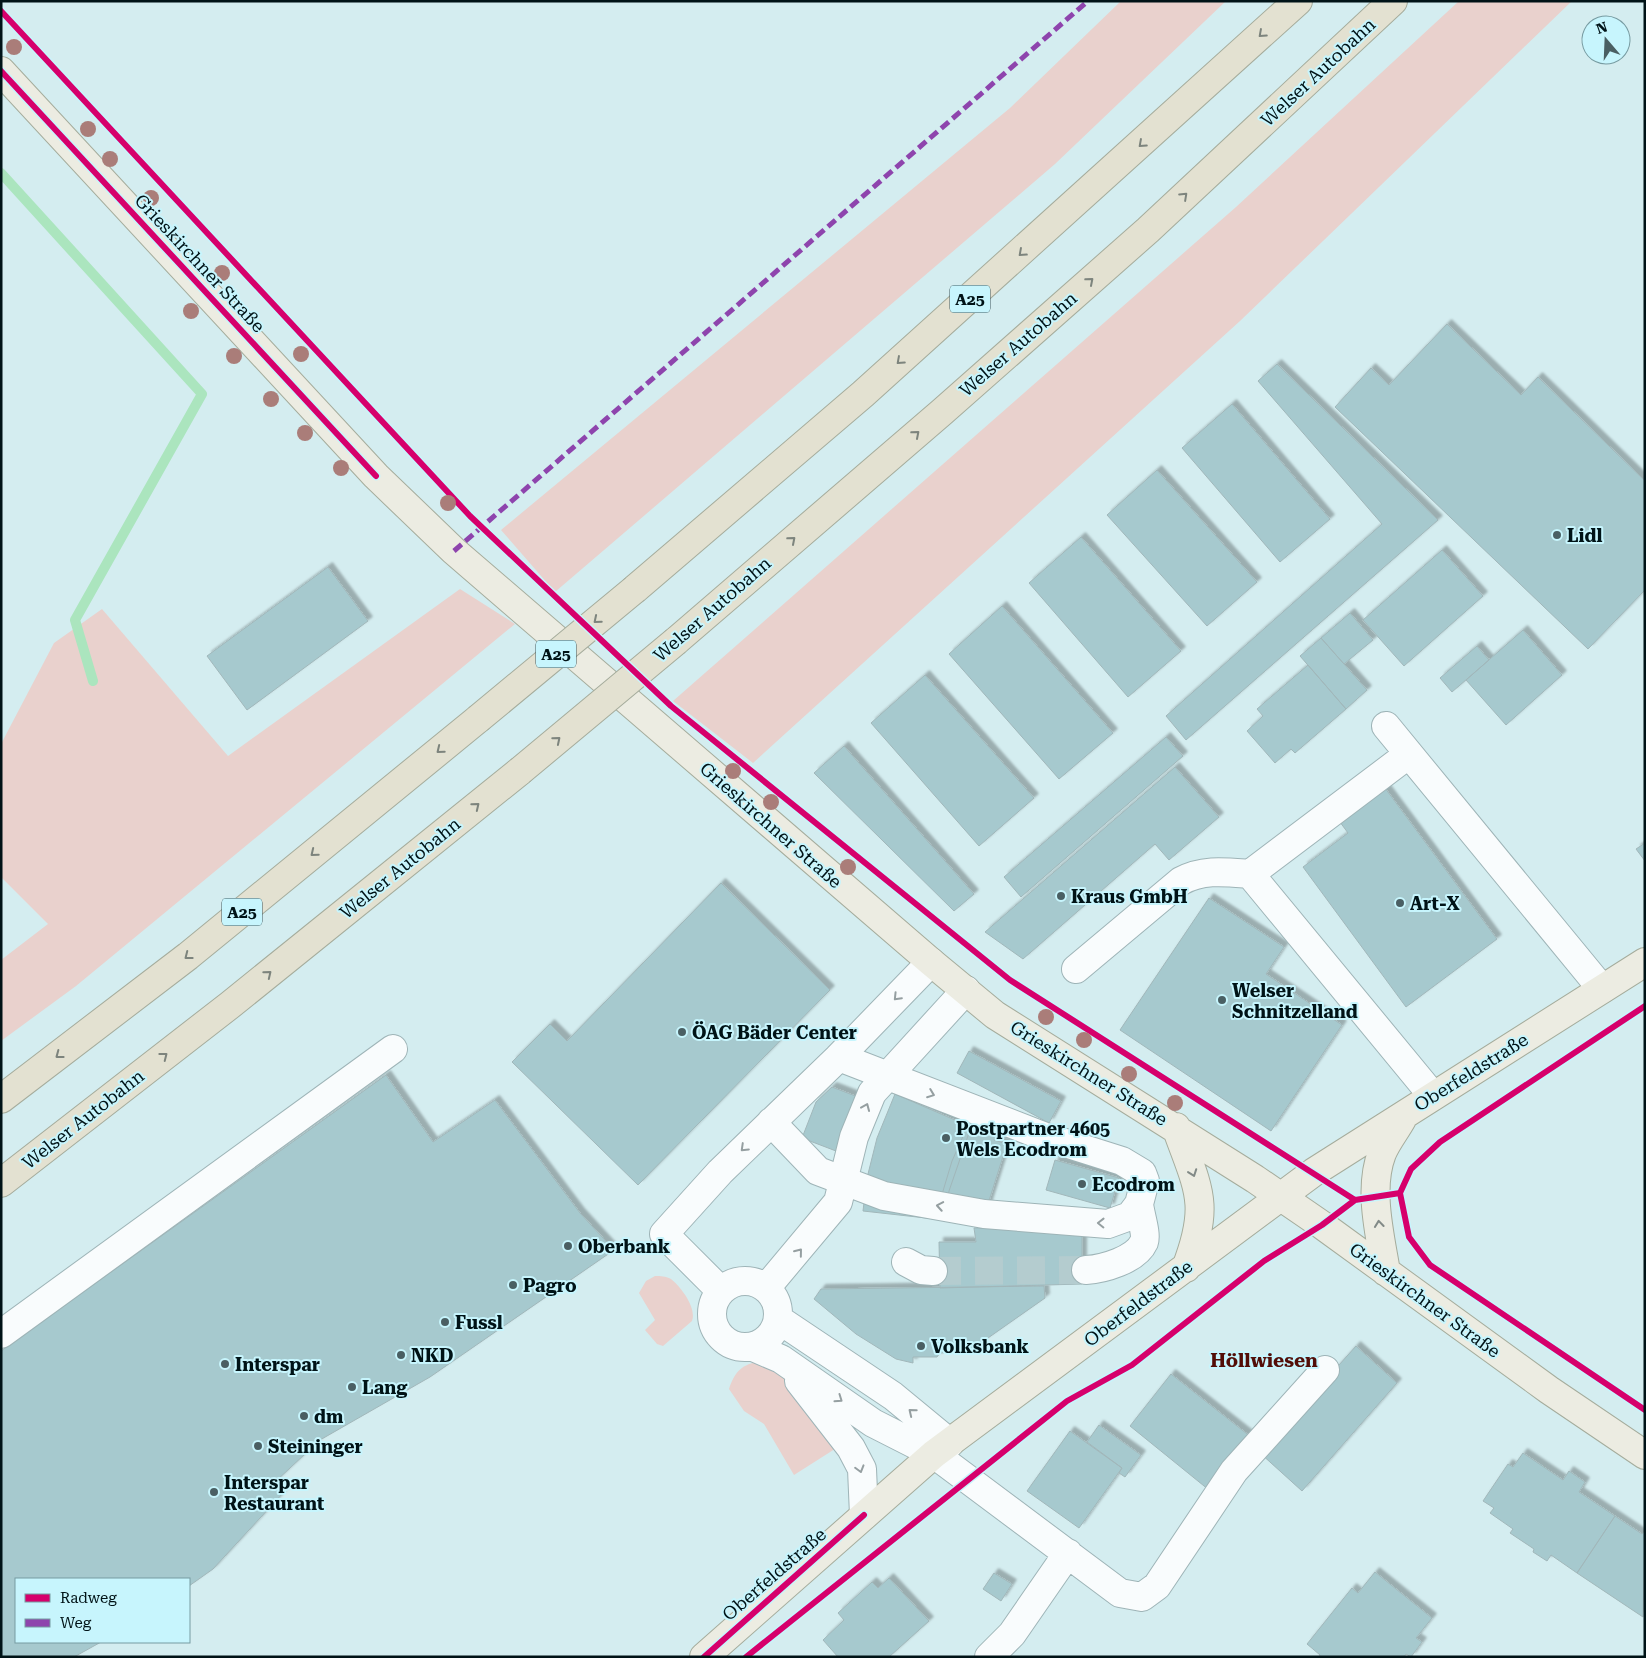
<svg xmlns="http://www.w3.org/2000/svg" width="1646" height="1658" viewBox="0 0 1646 1658" font-family="'Roboto Serif',serif">
<style>
.green{fill:#e9d1cd}
.lines{fill:none;stroke-linecap:round;stroke-linejoin:round}
.stream{stroke:#abe5be;stroke-width:10}
.building{fill:#a6c9ce;stroke:#a1b7ba;filter:url(#shadow)}
.minor-tunnel{stroke:#b4cccf;stroke-width:28;stroke-dasharray:28 14;stroke-linecap:butt}
.minor-casing{stroke:#9eb4b7;stroke-width:30}
.major-casing{stroke:#a5ac9c;stroke-width:30}
.highway-casing{stroke:#a5ac9c;stroke-width:30}
.minor{stroke:#f9fcfd;stroke-width:28}
.major{stroke:#ecece2;stroke-width:28}
.highway{stroke:#e3e1d1;stroke-width:28}
.highway-bridge-casing{stroke:#a5ac9c;stroke-width:30;stroke-linecap:butt}
.highway-bridge{stroke:#e3e1d1;stroke-width:28}
.quiet{stroke:#8e44ad;stroke-width:5;stroke-dasharray:10 5;stroke-linecap:butt}
.cycleway-casing{stroke:#c7f5fd;stroke-width:9}
.cycleway{stroke:#d6006c;stroke-width:6}
.tree{fill:#aa7d79}
.oneway{stroke:#7d847d}
.oneway2{stroke:#959fa1}
.oneway3{stroke:#828a87}
.poi-dot{fill:#4a5f63;stroke:#c7f5fd;stroke-width:2}
.labels{text-anchor:middle;dominant-baseline:central;stroke-width:4;stroke-linejoin:round;paint-order:stroke}
.shield{fill:#c7f5fd;stroke:#3c575c;stroke-width:1}
.shield-label{font-size:16px;font-weight:bold;fill:#001317}
.street-label{font-size:18px;fill:#001317;stroke:#c7f5fd}
.poi-label{font-size:18px;font-weight:bold;fill:#001317;stroke:#c7f5fd;text-anchor:start}
.neighbourhood-label{font-size:19px;font-weight:bold;fill:#520e08;stroke:#c7f5fd}
</style>
<defs>
<filter id="shadow"><feDropShadow dx="4.5" dy="-4.5" stdDeviation="1" flood-color="#0004"/></filter>
</defs>
<rect width="100%" height="100%" fill="#d4edf0"/>
<path class="green" d="M1121 1H1226L1055 164 555 592 501 530 1010 108Z
M1459 1H1572L1240 321 753 763 673 701 1236 207Z
M460 589 515 624 76 986 1 1041V960L48 924 1 877V744L54 643 102 609 228 756Z
M655 1276C661 1276 665 1276 671 1279 681 1287 697 1308 692 1321L663 1346 657 1344 645 1330 655 1320 639 1293 646 1281Z
M757 1362C790 1371 817 1420 838 1447L794 1475 764 1424 744 1411 729 1389C734 1374 740 1365 757 1362Z"/>
<g class="lines">
<path class="stream" d="M1 173 202 394 75 620 93 681"/>
</g>
<path class="building" d="M1447 324 1521 395 1538 377 1645 481V590L1588 649 1335 407 1371 368 1389 385Z
M1277 364 1438 520 1186 740 1166 716 1382 524 1258 381Z
M1232 404 1330 519 1280 562 1182 448Z
M1157 470 1257 582 1207 626 1107 515Z
M1081 537 1181 651 1128 697 1029 583Z
M1442 550 1483 596 1404 666 1363 620Z
M328 567 368 621 247 710 207 656Z
M1002 606 1113 733 1059 779 949 654Z
M1350 613 1373 640 1344 664 1321 638Z
M1523 630 1562 675 1506 725 1466 680Z
M1321 638 1367 690 1346 709 1300 656Z
M1477 646 1489 660 1452 692 1440 678Z
M1308 665 1346 709 1295 753 1291 749 1275 763 1247 731 1263 716 1257 709Z
M925 675 1034 798 979 846 871 723Z
M1166 737 1183 756 1021 897 1004 877Z
M844 746 974 894 954 911 814 773Z
M1175 767 1219 817 1169 860 1155 844 1023 959 985 932Z
M1382 784 1497 939 1406 1007 1303 867 1348 833 1337 818Z
M1645 843V861L1636 849Z
M721 883 830 990 638 1185 512 1062 550 1024 567 1041Z
M1209 898 1284 947 1266 974 1342 1025 1271 1131 1120 1030Z
M969 1051 1061 1101 1049 1123 957 1073Z
M386 1075 433 1142 495 1100 580 1213 614 1250 430 1377 320 1440 275 1482 285 1491 213 1569 189 1586V1579H16V1642H101L74 1657H1V1351Z
M832 1087 858 1097 836 1151 802 1138 816 1102Z
M895 1094 971 1127 949 1191 944 1220 863 1211 867 1178 877 1138Z
M972 1116 999 1128 994 1140 1007 1144 987 1207 940 1201 952 1161Z
M1055 1160 1119 1178 1110 1208 1046 1190Z
M1082 1226V1284L940 1288 939 1242H976L974 1228Z
M1044 1286 1045 1298 968 1352 940 1353 937 1357H913V1363L896 1359 856 1334 814 1299 821 1289Z
M1356 1346 1397 1383 1302 1491 1260 1453Z
M1171 1374 1251 1437 1209 1490 1130 1426Z
M1099 1425 1141 1455 1125 1477 1119 1473 1122 1468 1087 1442Z
M1070 1431 1122 1468 1079 1528 1027 1491Z
M1523 1453 1563 1480 1569 1471 1585 1482 1579 1492 1615 1516 1577 1573 1551 1555 1547 1561 1533 1552 1534 1549 1510 1533 1513 1529 1490 1513 1494 1508 1483 1501 1508 1464 1513 1467Z
M1615 1516 1642 1534 1645 1531 1643 1617 1577 1573Z
M1375 1572 1432 1618 1416 1638 1422 1642 1411 1657 1406 1654 1404 1657H1319L1320 1655 1307 1644 1352 1588 1358 1593Z
M994 1573 1012 1584 1001 1601 983 1589Z
M889 1578 929 1621 889 1657H838L823 1640 844 1620 838 1613 872 1582 878 1588Z"/>
<g class="lines">
<path class="minor-tunnel" d="M933 1271 1086 1270"/>
<defs>
<path id="minor" d="M1386 726 1602 989
M1250 874 1409 754
M1076 969 1181 881C1203 869 1225 872 1250 874L1433 1096
M771 1122 818 1171 884 1196 984 1214 1108 1224 1130 1216 1139 1204 1145 1181 1142 1173 1122 1161 1043 1136 839 1057
M906 1262 921 1270 933 1271
M1086 1270C1103 1269 1136 1260 1144 1242 1147 1234 1140 1214 1139 1204
M712 1314a33 33 0 1 1 66 0a33 33 0 1 1-66 0Z
M766 1288 838 1202 854 1137 872 1093 966 990
M721 1291 664 1234 720 1172 839 1057 931 962
M778 1319 893 1396 950 1443
M1 1334 393 1049
M753 1347 781 1359 873 1423 934 1454 1120 1593 1142 1597 1157 1586 1234 1471 1325 1370
M799 1381 851 1448 862 1469 864 1515
M989 1657 1012 1634 1068 1553"/>
<path id="major" d="M1 71 376 476 454 551 931 962 995 1015 1255 1179 1322 1225 1549 1390 1645 1455
M1176 1127C1198 1189 1211 1203 1186 1268
M1386 1272C1380 1235 1368 1189 1382 1153 1387 1141 1396 1130 1402 1119
M704 1657 934 1454 1314 1172 1645 962"/>
<path id="highway" d="M635 589 863 394 1298 1
M676 641 942 412 1148 230 1393 1
M1 1099 188 956 478 719
M1 1183 230 1005 520 771"/>
</defs>
<use href="#minor" class="minor-casing"/>
<use href="#major" class="major-casing"/>
<use href="#highway" class="highway-casing"/>
<use href="#minor" class="minor"/>
<use href="#major" class="major"/>
<use href="#highway" class="highway"/>
<defs>
<path id="highway-bridge" d="M478 719 635 589
M520 771 676 641"/>
</defs>
<use href="#highway-bridge" class="highway-bridge-casing"/>
<use href="#highway-bridge" class="highway-bridge"/>
<path class="quiet" d="M454 551 1088 1"/>
<defs>
<path id="cycleway" d="M1 11 470 516 671 706 1010 980 1355 1200 1400 1193 1409 1237 1430 1265 1645 1410
M1 71 376 476
M1400 1193 1411 1169 1440 1142 1645 1006
M704 1657 864 1515
M746 1657 1067 1401 1132 1365 1264 1261 1322 1225 1355 1200"/>
</defs>
<use href="#cycleway" class="cycleway-casing"/>
<use href="#cycleway" class="cycleway"/>
</g>
<g class="tree">
<circle cx="14" cy="47" r="8"/>
<circle cx="88" cy="129" r="8"/>
<circle cx="110" cy="159" r="8"/>
<circle cx="151" cy="198" r="8"/>
<circle cx="222" cy="273" r="8"/>
<circle cx="191" cy="311" r="8"/>
<circle cx="301" cy="354" r="8"/>
<circle cx="234" cy="356" r="8"/>
<circle cx="271" cy="399" r="8"/>
<circle cx="305" cy="433" r="8"/>
<circle cx="341" cy="468" r="8"/>
<circle cx="448" cy="503" r="8"/>
<circle cx="733" cy="771" r="8"/>
<circle cx="771" cy="802" r="8"/>
<circle cx="848" cy="867" r="8"/>
<circle cx="1046" cy="1017" r="8"/>
<circle cx="1084" cy="1040" r="8"/>
<circle cx="1129" cy="1074" r="8"/>
<circle cx="1175" cy="1103" r="8"/>
</g>
<defs><path id="oneway-chevron" d="M-2-3.5L2.5 0L-2 3.5" fill="none" stroke-width="1.6" stroke-linecap="round" stroke-linejoin="round" transform="scale(1.25)"/></defs>
<g class="oneway">
<use href="#oneway-chevron" transform="translate(1262 34) rotate(138)"/>
<use href="#oneway-chevron" transform="translate(1142 144) rotate(138)"/>
<use href="#oneway-chevron" transform="translate(1184 196) rotate(-43)"/>
<use href="#oneway-chevron" transform="translate(1022 253) rotate(138)"/>
<use href="#oneway-chevron" transform="translate(1090 281) rotate(-41)"/>
<use href="#oneway-chevron" transform="translate(900 361) rotate(138)"/>
<use href="#oneway-chevron" transform="translate(916 434) rotate(-41)"/>
<use href="#oneway-chevron" transform="translate(792 540) rotate(-41)"/>
<use href="#oneway-chevron" transform="translate(597 620) rotate(140)"/>
<use href="#oneway-chevron" transform="translate(557 740) rotate(-40)"/>
<use href="#oneway-chevron" transform="translate(440 750) rotate(141)"/>
<use href="#oneway-chevron" transform="translate(476 806) rotate(-39)"/>
<use href="#oneway-chevron" transform="translate(314 853) rotate(141)"/>
<use href="#oneway-chevron" transform="translate(188 956) rotate(142)"/>
<use href="#oneway-chevron" transform="translate(268 974) rotate(-39)"/>
<use href="#oneway-chevron" transform="translate(59 1055) rotate(143)"/>
<use href="#oneway-chevron" transform="translate(164 1056) rotate(-38)"/>
</g>
<g class="oneway2">
<use href="#oneway-chevron" transform="translate(897 997) rotate(134)"/>
<use href="#oneway-chevron" transform="translate(931 1094) rotate(21)"/>
<use href="#oneway-chevron" transform="translate(866 1107) rotate(-67)"/>
<use href="#oneway-chevron" transform="translate(744 1148) rotate(136)"/>
<use href="#oneway-chevron" transform="translate(940 1206) rotate(-170)"/>
<use href="#oneway-chevron" transform="translate(1101 1223) rotate(-179)"/>
<use href="#oneway-chevron" transform="translate(799 1252) rotate(-51)"/>
<use href="#oneway-chevron" transform="translate(839 1399) rotate(35)"/>
<use href="#oneway-chevron" transform="translate(912 1412) rotate(-141)"/>
<use href="#oneway-chevron" transform="translate(860 1469) rotate(74)"/>
</g>
<g class="oneway3">
<use href="#oneway-chevron" transform="translate(1193 1173) rotate(70)"/>
<use href="#oneway-chevron" transform="translate(1379 1224) rotate(-96)"/>
</g>
<g class="poi-dot">
<circle cx="1557" cy="535" r="5"/>
<circle cx="1061" cy="896" r="5"/>
<circle cx="1400" cy="903" r="5"/>
<circle cx="1222" cy="1000" r="5"/>
<circle cx="682" cy="1032" r="5"/>
<circle cx="946" cy="1138" r="5"/>
<circle cx="1082" cy="1184" r="5"/>
<circle cx="568" cy="1246" r="5"/>
<circle cx="513" cy="1285" r="5"/>
<circle cx="445" cy="1322" r="5"/>
<circle cx="921" cy="1346" r="5"/>
<circle cx="401" cy="1355" r="5"/>
<circle cx="225" cy="1364" r="5"/>
<circle cx="352" cy="1387" r="5"/>
<circle cx="304" cy="1416" r="5"/>
<circle cx="258" cy="1446" r="5"/>
<circle cx="214" cy="1492" r="5"/>
</g>
<g class="labels">
<g class="shield">
<rect x="950" y="285.5" width="40" height="27" rx="4"/>
<rect x="536" y="640.5" width="40" height="27" rx="4"/>
<rect x="222" y="898.5" width="40" height="27" rx="4"/>
</g>
<g class="shield-label">
<text x="970" y="299">A25</text>
<text x="556" y="654">A25</text>
<text x="242" y="912">A25</text>
</g>
<g class="street-label">
<text transform="translate(1318 72) rotate(-43)">Welser Autobahn</text>
<text transform="translate(200 263) rotate(47)">Grieskirchner Straße</text>
<text transform="translate(1018 344) rotate(-41)">Welser Autobahn</text>
<text transform="translate(712 609) rotate(-41)">Welser Autobahn</text>
<text transform="translate(771 825) rotate(41)">Grieskirchner Straße</text>
<text transform="translate(400 868) rotate(-39)">Welser Autobahn</text>
<text transform="translate(1471 1072) rotate(-32)">Oberfeldstraße</text>
<text transform="translate(1089 1073) rotate(32)">Grieskirchner Straße</text>
<text transform="translate(83 1119) rotate(-38)">Welser Autobahn</text>
<text transform="translate(1425 1300) rotate(36)">Grieskirchner Straße</text>
<text transform="translate(1138 1303) rotate(-37)">Oberfeldstraße</text>
<text transform="translate(774 1574) rotate(-41)">Oberfeldstraße</text>
</g>
<g class="poi-label">
<text x="1567" y="535">Lidl</text>
<text x="1071" y="896">Kraus GmbH</text>
<text x="1410" y="903">Art-X</text>
<text x="1232" y="990">Welser<tspan x="1232" dy="21">Schnitzelland</tspan></text>
<text x="692" y="1032">ÖAG Bäder Center</text>
<text x="956" y="1128">Postpartner 4605<tspan x="956" dy="21">Wels Ecodrom</tspan></text>
<text x="1092" y="1184">Ecodrom</text>
<text x="578" y="1246">Oberbank</text>
<text x="523" y="1285">Pagro</text>
<text x="455" y="1322">Fussl</text>
<text x="931" y="1346">Volksbank</text>
<text x="411" y="1355">NKD</text>
<text x="235" y="1364">Interspar</text>
<text x="362" y="1387">Lang</text>
<text x="314" y="1416">dm</text>
<text x="268" y="1446">Steininger</text>
<text x="224" y="1482">Interspar<tspan x="224" dy="21">Restaurant</tspan></text>
</g>
<g class="neighbourhood-label">
<text x="1264" y="1360">Höllwiesen</text>
</g>
</g>
<rect width="1646" height="1658" fill="none" stroke="#001317" stroke-width="5"/>
<rect x="15" y="1578" width="175" height="65" fill="#c7f5fd" stroke="#779ba1"/>
<rect x="25" y="1594" width="25" height="8" fill="#d6006c" stroke="#779ba1"/>
<text x="60" y="1603" font-size="15" fill="#001317">Radweg</text>
<rect x="25" y="1619" width="25" height="8" fill="#8e44ad" stroke="#779ba1"/>
<text x="60" y="1628" font-size="15" fill="#001317">Weg</text>
<g transform="translate(1606 40) rotate(341)"><circle r="24" fill="#c7f5fd" stroke="#779ba1"/>
<path d="M0-4L9 19L0 12L-9 19Z" fill="#4a5f63"/>
<text y="-8" font-size="14" font-weight="bold" text-anchor="middle" fill="#001317">N</text>
</g>
</svg>
